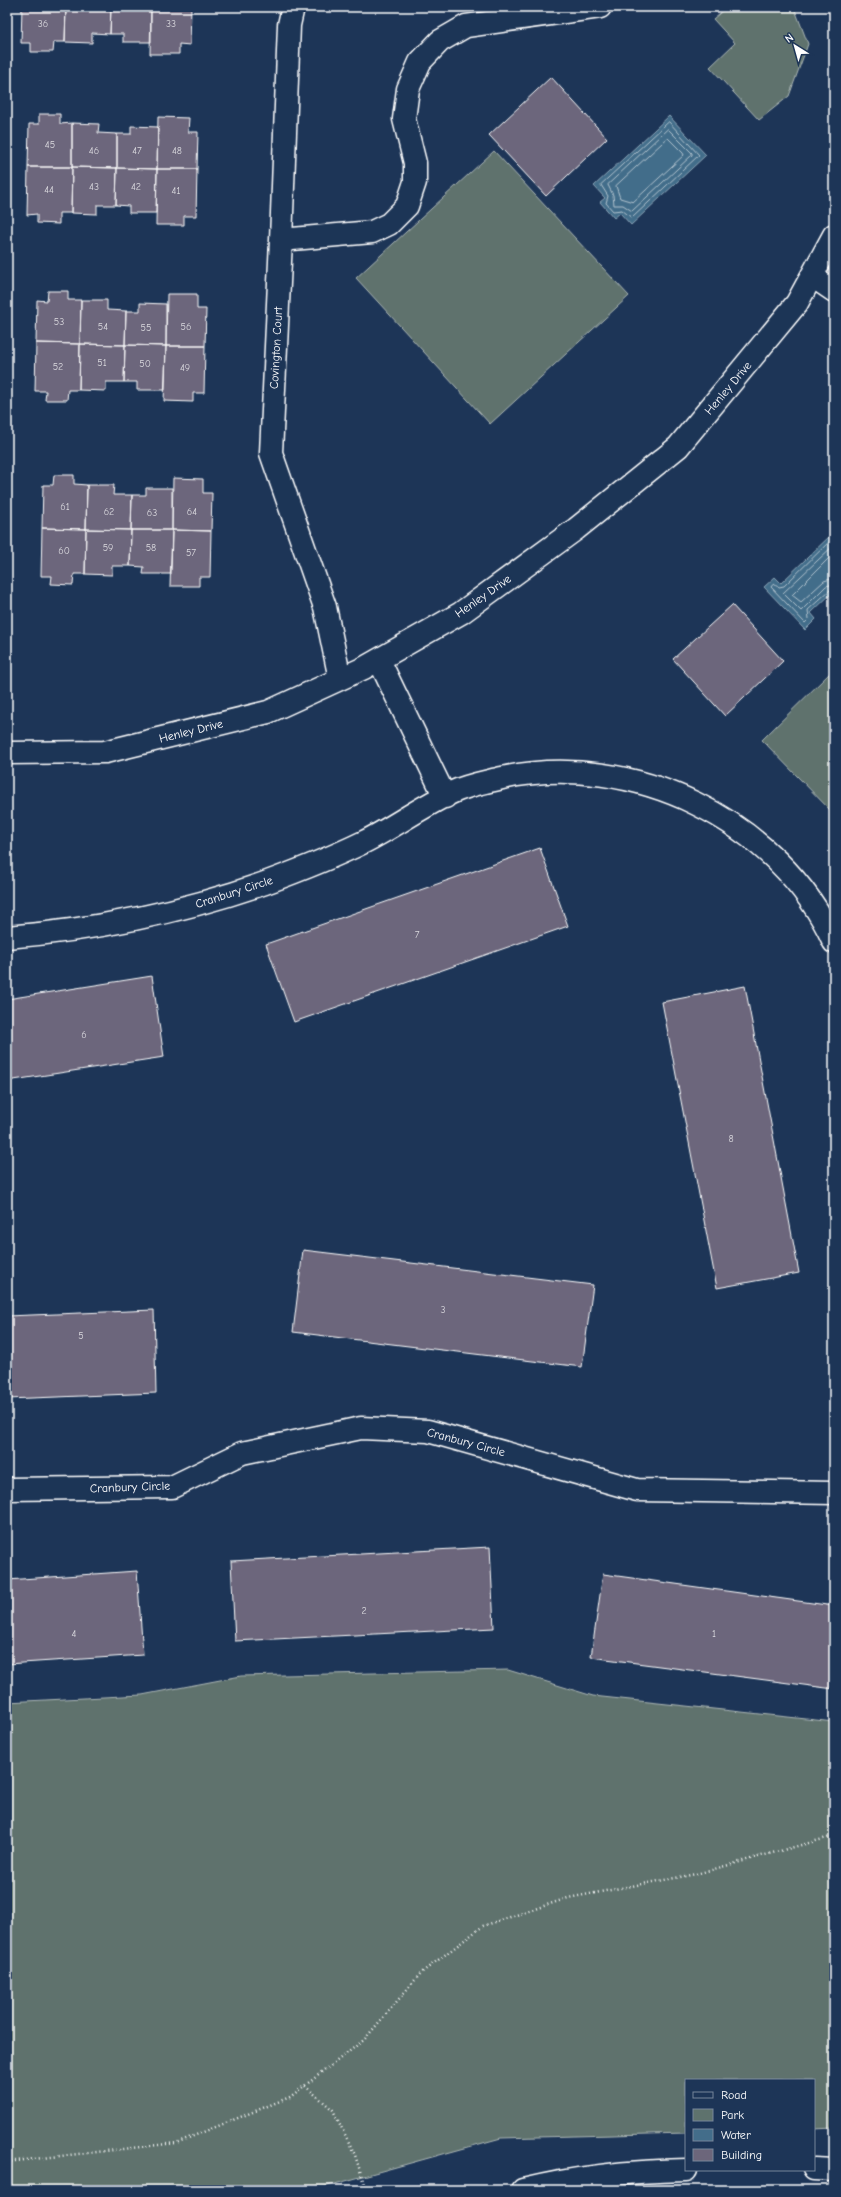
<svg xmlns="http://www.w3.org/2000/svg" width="841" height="2197" viewBox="0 0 841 2197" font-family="'Comic Neue',sans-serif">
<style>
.green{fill:#5e726d;stroke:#aeb8b6}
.water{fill:#436d8a;stroke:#8ea7b9}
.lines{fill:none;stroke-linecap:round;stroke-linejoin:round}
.shore{stroke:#b4c5d0;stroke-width:1}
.building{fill:#6c667b;stroke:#fff}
.street-casing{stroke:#fff;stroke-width:25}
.path{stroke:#fff;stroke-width:2.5;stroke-dasharray:1 3;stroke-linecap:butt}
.street{stroke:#1d3557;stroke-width:22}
.labels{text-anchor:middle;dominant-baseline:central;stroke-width:4;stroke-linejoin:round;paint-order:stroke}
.number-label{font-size:10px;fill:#dad9de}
.street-label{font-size:12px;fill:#fff;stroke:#1d3557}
</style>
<rect width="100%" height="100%" fill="#1d3557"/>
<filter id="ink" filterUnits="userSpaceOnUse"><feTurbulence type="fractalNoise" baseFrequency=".025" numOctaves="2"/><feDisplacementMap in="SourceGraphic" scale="8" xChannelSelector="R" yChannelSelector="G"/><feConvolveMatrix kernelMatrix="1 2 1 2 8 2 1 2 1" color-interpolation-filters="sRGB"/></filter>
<g filter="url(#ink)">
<path class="green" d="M727 7H794L808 44 789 96 759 120 710 67 735 43 713 19Z
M494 151 629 296 490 424 356 278Z
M833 670 834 671V814L762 740Z
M508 1670 593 1696 834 1722V2128L814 2129V2080H686V2133L501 2138 313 2190H7V1702L142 1695 241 1676Z"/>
<path class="water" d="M669 116 706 155 631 225 620 213 614 218 600 202 605 198 594 186Z
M833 533 834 591 811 613 816 619 805 630 764 587 775 577 781 583Z"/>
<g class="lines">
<path class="shore" d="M669 122 699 155 632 218 622 210 613 211 606 203 608 196 601 185Z
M668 129 692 153V155L632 211 623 205H614L613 195 608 185Z
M668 138 683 153 684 155 633 202 620 198 616 186Z
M834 537 784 586 779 587 774 583 771 587 805 623 809 619 808 610 830 590 834 589
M834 545 783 593 801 611 826 586 834 584
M834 553 792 595 801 602 824 581 834 578"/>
</g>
<path class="building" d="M22 7H66L65 42H54L53 52H31V43H21Z
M66 7H111L110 34 92 33V43L65 42Z
M111 7H151V42H123V34H110Z
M151 7H191L190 45 179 44V54H150Z
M551 77 607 138 546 196 489 135Z
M39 114H60V124L72 123V167H28L29 124H39Z
M158 117 189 118 188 132H198L197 169H157Z
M72 123 99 124 98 133 117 134V168L72 167Z
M131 126 158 127 157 169 117 168V134H131Z
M28 167H72L71 213H59V224L37 223V214L27 215Z
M72 167 117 168 116 205H97V214L71 213Z
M117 168 157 169 156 213H129V206L116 205Z
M157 169H197L196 216H184V225H156Z
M48 291H68V300H81L80 344 36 343 37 300 47 301Z
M167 294H197V309H206L205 346H166Z
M81 300H107V310L126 311 125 345 80 344Z
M140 303 166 304V346L125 345 126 311H140Z
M36 343 80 344 79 390H68L67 400H45L46 391H35Z
M80 344 125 345 124 382H106V391L79 390Z
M125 345 166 346 165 390H137V382H124Z
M166 346H205L204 393H193V402L164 401Z
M54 475H74V484L87 485 86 529 42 528 43 485H53Z
M173 478 203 479V493H212L211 531 172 530Z
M87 485H114L113 495H132L131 530 86 529Z
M146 488H172V530H131L132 495H146Z
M42 528 86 529 85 574H74L73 585 51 584 52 576H41Z
M86 529 131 530 130 566H112V575L85 574Z
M131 530H172L171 574H143L144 567 130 566Z
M172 530 211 531 210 577H199V586H170Z
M732 605 783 661 725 716 673 659Z
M540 848 568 926 294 1022 266 944Z
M152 976 164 1057 7 1081V999Z
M745 986 799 1273 717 1288 662 1002Z
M303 1250 593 1285 582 1367 293 1332Z
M154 1310 156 1393 7 1399V1316Z
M490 1547 494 1628 235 1641 231 1561Z
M137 1571 143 1655 7 1664V1580Z
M603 1574 834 1606V1689L591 1657Z"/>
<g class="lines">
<defs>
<path id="street" d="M293 7 289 25 281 240 271 453 325 607 340 679
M281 240 372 232 389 224 407 206 415 182V163L404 119 408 89 420 62 440 41 466 26 600 7
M812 276 834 291
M379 660 445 797
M7 753 105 752 268 712 364 668 461 613 576 529 678 447 797 303 834 235
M7 937C95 930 182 912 265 883 295 872 335 856 364 842 394 827 422 806 453 792 468 785 486 782 502 778 632 750 779 820 834 942
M7 1489 172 1487 242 1453 361 1428 428 1431 637 1490 834 1493
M814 2169 834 2170
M523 2190C576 2177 631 2171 686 2170"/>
</defs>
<use href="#street" class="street-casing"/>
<path class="path" d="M305 2086 333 2110 355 2155 366 2190
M7 2162 176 2143 290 2097 364 2040 421 1973 483 1926 568 1898 696 1874 834 1836"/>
<use href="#street" class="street"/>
</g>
</g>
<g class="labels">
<g class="number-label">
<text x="43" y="24">36</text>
<text x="171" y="24">33</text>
<text x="50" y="145">45</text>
<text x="94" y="151">46</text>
<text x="137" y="151">47</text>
<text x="177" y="151">48</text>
<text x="94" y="187">43</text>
<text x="136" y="187">42</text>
<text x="49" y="190">44</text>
<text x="176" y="191">41</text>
<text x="59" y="322">53</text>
<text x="103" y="327">54</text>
<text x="186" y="327">56</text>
<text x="146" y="328">55</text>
<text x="102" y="363">51</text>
<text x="145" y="364">50</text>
<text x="58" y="367">52</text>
<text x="185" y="368">49</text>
<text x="65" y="507">61</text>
<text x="109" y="512">62</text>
<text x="192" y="512">64</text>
<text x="152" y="513">63</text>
<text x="108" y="548">59</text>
<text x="151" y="548">58</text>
<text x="64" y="551">60</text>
<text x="191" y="553">57</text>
<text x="417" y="935">7</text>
<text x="84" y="1035">6</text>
<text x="731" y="1139">8</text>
<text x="443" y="1310">3</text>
<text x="81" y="1336">5</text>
<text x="364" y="1611">2</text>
<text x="74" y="1634">4</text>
<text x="714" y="1634">1</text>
</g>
<g class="street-label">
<text transform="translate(276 348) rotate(-87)">Covington Court</text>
<text transform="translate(728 388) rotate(-50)">Henley Drive</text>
<text transform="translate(483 596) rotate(-35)">Henley Drive</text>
<text transform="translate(191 731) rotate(-14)">Henley Drive</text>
<text transform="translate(234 892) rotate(-18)">Cranbury Circle</text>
<text transform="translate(466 1442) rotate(15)">Cranbury Circle</text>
<text transform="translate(130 1487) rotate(-2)">Cranbury Circle</text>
</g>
</g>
<rect width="841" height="2197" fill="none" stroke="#1d3557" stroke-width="24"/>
<rect x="12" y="12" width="817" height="2173" fill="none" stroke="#fff" stroke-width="1.5" filter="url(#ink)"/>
<rect x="685" y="2079" width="130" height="92" fill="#1d3557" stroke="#77869a"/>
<rect x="693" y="2092" width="20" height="6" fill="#1d3557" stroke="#77869a"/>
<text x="721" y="2099" font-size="12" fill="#ffffff">Road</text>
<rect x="693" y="2109" width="20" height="12" fill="#5e726d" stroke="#77869a"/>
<text x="721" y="2119" font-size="12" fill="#ffffff">Park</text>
<rect x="693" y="2129" width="20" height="12" fill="#436d8a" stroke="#77869a"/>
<text x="721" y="2139" font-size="12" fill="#ffffff">Water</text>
<rect x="693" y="2149" width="20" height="12" fill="#6c667b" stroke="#77869a"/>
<text x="721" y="2159" font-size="12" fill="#ffffff">Building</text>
<g transform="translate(795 46) rotate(323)" stroke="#1d3557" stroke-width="3" paint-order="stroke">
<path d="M0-3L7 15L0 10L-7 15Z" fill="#ffffff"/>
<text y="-6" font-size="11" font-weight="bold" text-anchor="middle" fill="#ffffff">N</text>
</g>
</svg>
